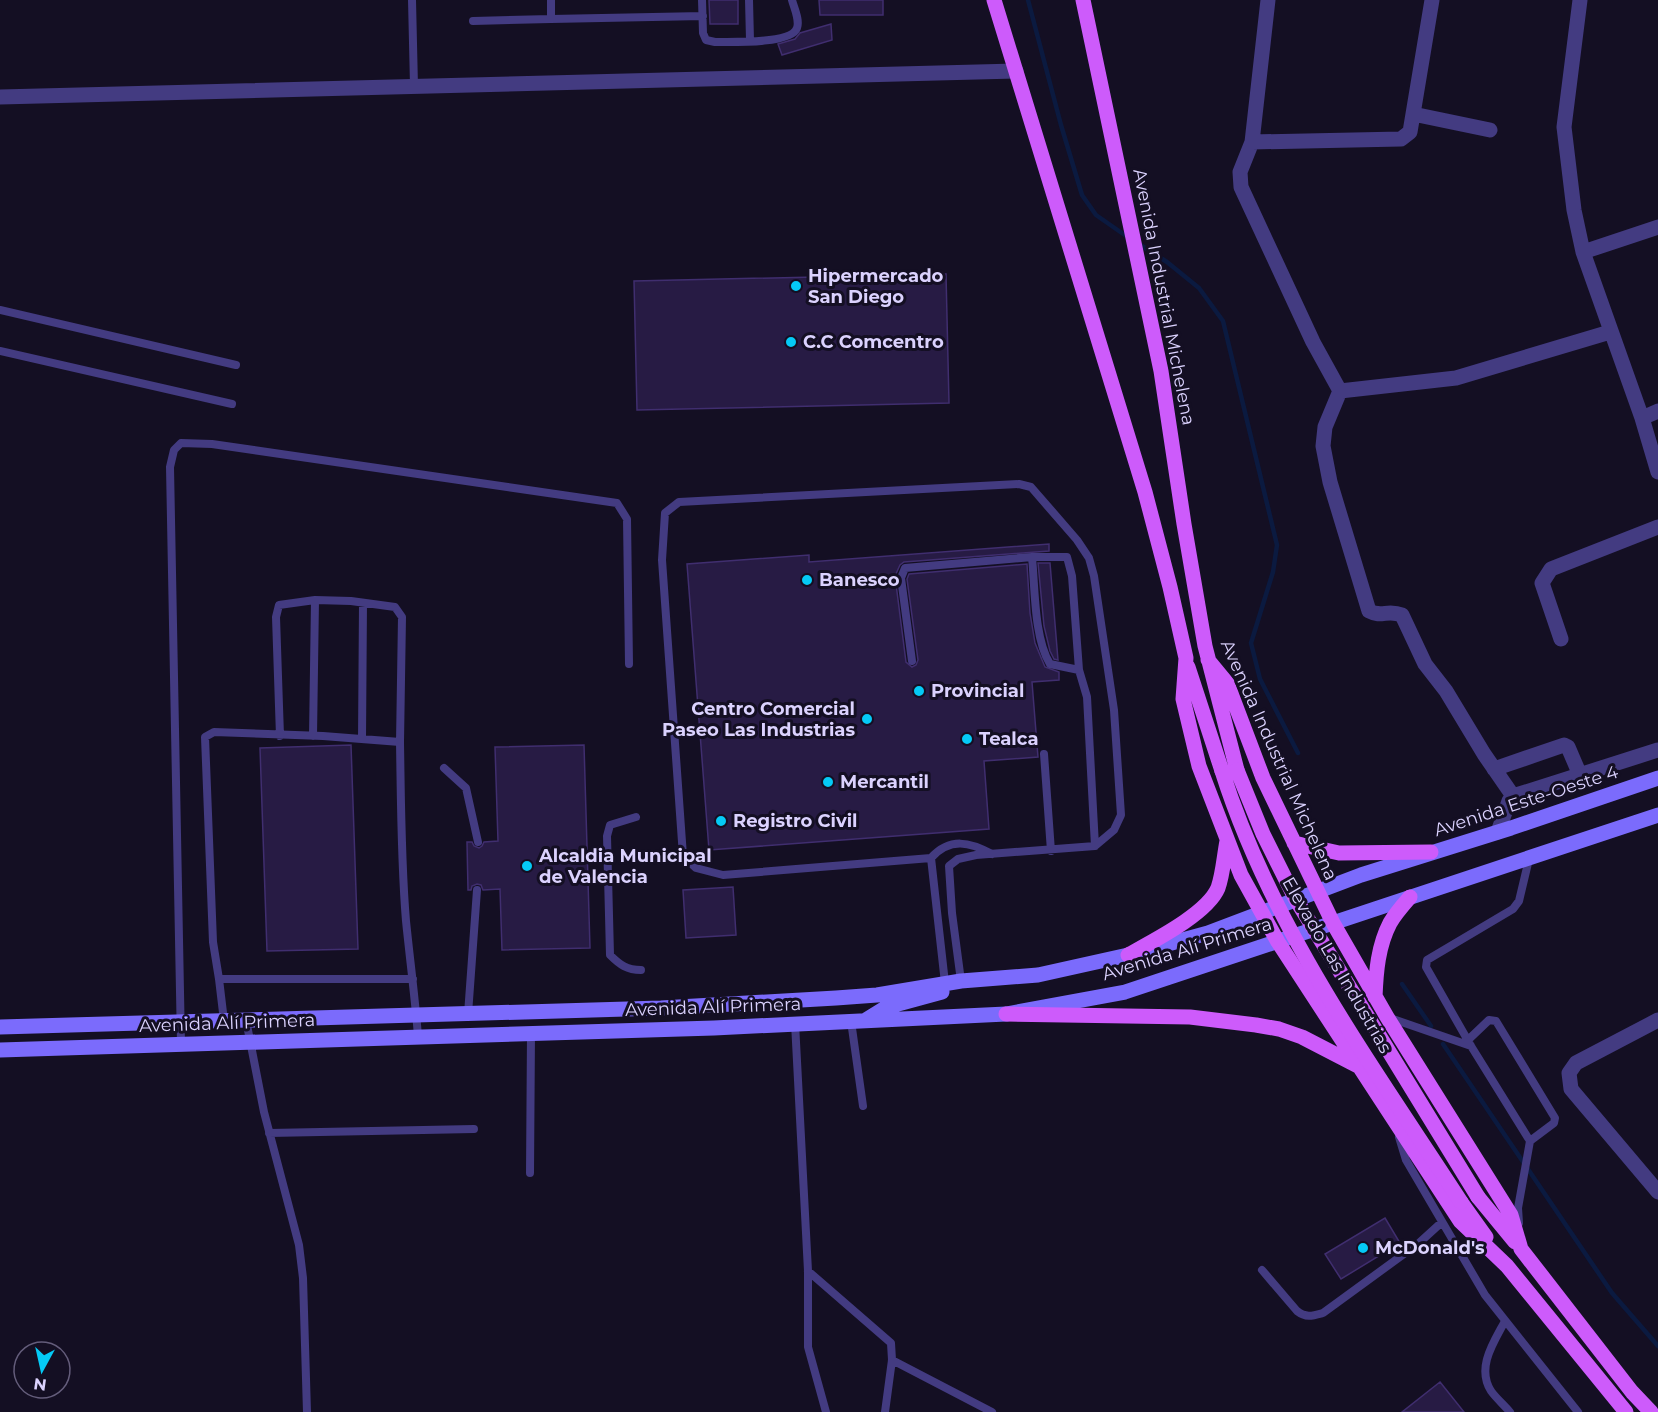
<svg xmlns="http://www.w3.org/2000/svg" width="1658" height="1412" viewBox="0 0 1658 1412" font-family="Montserrat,sans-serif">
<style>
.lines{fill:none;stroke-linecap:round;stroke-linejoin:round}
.stream{stroke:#0b1a40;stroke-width:4.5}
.building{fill:#271b44;stroke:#402e6f;stroke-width:1.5}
.lane{stroke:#433b81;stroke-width:8}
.street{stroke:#433b81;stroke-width:15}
.secondary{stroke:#7b6bfc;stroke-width:15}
.primary{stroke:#cd5bfb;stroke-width:15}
.primary-bridge{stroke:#cd5bfb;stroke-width:15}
.poi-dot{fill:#05caf6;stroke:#140f23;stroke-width:2}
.labels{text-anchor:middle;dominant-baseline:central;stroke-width:6;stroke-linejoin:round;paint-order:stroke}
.poi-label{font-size:18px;font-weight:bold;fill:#dbd2fe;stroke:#140f23;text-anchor:start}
.street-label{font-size:18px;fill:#dbd2fe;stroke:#140f23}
</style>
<rect width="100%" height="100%" fill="#140f23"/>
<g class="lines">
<path class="stream" d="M1028 0 1061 125 1082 195 1096 215 1129 238
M1139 244 1167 262 1199 288 1223 321 1277 545 1273 572 1251 643 1260 679 1298 753
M1402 984 1431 1026
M1443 1044 1612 1293 1658 1346"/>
</g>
<path class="building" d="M709 0H738V24H710Z
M819 0H883V15H820Z
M831 24 832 40 782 55 778 44 795 39 800 33Z
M946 274 949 403 637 410 634 281Z
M1049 544V551L904 562 900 565 895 576 906 662 912 667 916 665 918 660 907 579 909 574 1027 564 1030 613 1035 643 1045 667 1059 672V680L1032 682 1038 757 984 761 989 829 709 850 687 564 809 555V562Z
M1038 563H1050L1058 660 1054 659 1050 651 1044 626Z
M351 745 358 949 267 951 260 748Z
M584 745 590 948 502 950 500 889 483 890 481 885 477 884 472 886 471 890H468L467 842H472L474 846 479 848 482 846 484 842 498 841 495 747Z
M733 887 736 935 686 938 683 890Z
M1385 1218 1400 1243 1341 1279 1325 1254Z
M1440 1382 1464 1412H1402Z"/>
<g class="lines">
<path class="lane" d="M412 0 414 86
M551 0V19L703 16
M702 0 703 33 706 40 715 42C730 42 792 44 797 28 800 20 794 8 792 0
M749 0 750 40
M473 21 551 19
M0 310 236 365
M0 351 232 404
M1032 557H1067L1072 576 1079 670
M912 661 901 578 905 568 1032 557C1035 587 1034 639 1050 664L1079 670 1087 697 1095 846
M280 736 276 617 279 605 315 600 351 601 395 607 402 617 400 742
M313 736 315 600
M362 739 363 603
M1044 754 1051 851
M444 768 466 788 478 842
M636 817 610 825 607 836 610 955C620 965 627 970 641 970
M931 858C950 837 970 842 992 854
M219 979 224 1021
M413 979H219L213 942 205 737 214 732 323 736 400 742C401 802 401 862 406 921 410 960 415 998 418 1036
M945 983 931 858 723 875 696 868 683 856 662 560 665 513 679 502 1019 484 1031 487 1077 540 1089 558 1094 576 1114 710 1121 815 1114 830 1095 846 976 855 958 859 949 866 952 913 961 981
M468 1014 477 890
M1390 1018 1471 1046
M246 1020 264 1112 299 1245 303 1278 307 1412
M851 1021 863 1106
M795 1023 808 1271V1347L826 1412
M1468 1040 1489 1020 1496 1021 1555 1118 1554 1123 1530 1141
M181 1044 170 467 174 450 181 443 212 444 617 503 627 519 629 664
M269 1133 474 1129
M1399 1137 1406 1160 1485 1295 1578 1412
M530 1173 531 1033
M1519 1223 1518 1208 1530 1141 1471 1046 1426 967 1427 960 1513 909 1519 901 1529 859
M1262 1270 1297 1311C1306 1318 1312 1316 1323 1313L1419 1243 1442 1222
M808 1271 891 1343 892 1360 885 1412
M1505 1321C1494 1342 1476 1367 1491 1391 1496 1398 1504 1405 1510 1412
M892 1360 992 1412"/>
<path class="street" d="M1268 0 1252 142 1240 172 1241 187 1313 342 1340 391 1456 378 1610 332
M1580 0 1564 127 1574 210 1583 252 1642 418 1658 472
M0 97 1016 71
M1413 114 1490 130
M1252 142 1401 139 1410 132 1432 0
M1583 252 1658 227
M1340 391 1325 427 1323 446 1330 482 1369 611C1382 618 1387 609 1402 615L1425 664 1446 691 1484 754 1513 796
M1642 418 1658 411
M1561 639 1542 583 1551 569 1658 527
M1494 769 1564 745 1568 747 1580 775
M1498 832 1509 801 1513 796 1658 750
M1658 1020 1576 1063 1569 1073 1571 1089 1658 1192"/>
<path class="secondary" d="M866 1020 887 1007 942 992
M0 1027 661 1008 836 998 877 995 961 981 1038 975 1128 955 1208 933 1361 875 1511 828 1658 778
M0 1050 714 1028 1006 1014 1125 992 1658 815"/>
<path class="primary" d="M994 0 1145 492 1170 587 1186 658 1183 699 1199 766 1241 875 1278 942 1460 1221 1507 1266 1626 1412
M1083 0 1161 371 1184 524 1205 646 1237 770
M1208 660 1227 683 1263 778 1333 923 1387 1017 1511 1215 1521 1249 1632 1392 1651 1412
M1188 667 1222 771
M1294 843 1339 853 1431 852
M1128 955C1153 941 1207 914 1218 888 1223 874 1224 856 1227 841
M1375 997C1376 972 1378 946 1390 923 1395 914 1403 905 1410 897
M1006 1014 1190 1017 1256 1025 1279 1029 1302 1037 1360 1067
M1478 1197 1515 1242
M1461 1202 1486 1237"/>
<path class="primary-bridge" d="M1237 770 1263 834 1295 898 1478 1197
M1222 771C1272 929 1372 1065 1461 1202"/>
</g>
<g class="poi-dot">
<circle cx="796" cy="286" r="6"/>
<circle cx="791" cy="342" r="6"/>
<circle cx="807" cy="580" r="6"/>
<circle cx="919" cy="691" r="6"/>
<circle cx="867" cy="719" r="6"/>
<circle cx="967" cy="739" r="6"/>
<circle cx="828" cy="782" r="6"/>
<circle cx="721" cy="821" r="6"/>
<circle cx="527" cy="866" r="6"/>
<circle cx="1363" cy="1248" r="6"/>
</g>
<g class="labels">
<g class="poi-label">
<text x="808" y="276">Hipermercado<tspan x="808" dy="21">San Diego</tspan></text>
<text x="803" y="342">C.C Comcentro</text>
<text x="819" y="580">Banesco</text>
<text x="931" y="691">Provincial</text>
<text x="855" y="709" text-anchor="end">Centro Comercial<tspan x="855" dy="21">Paseo Las Industrias</tspan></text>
<text x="979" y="739">Tealca</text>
<text x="840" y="782">Mercantil</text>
<text x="733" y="821">Registro Civil</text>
<text x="539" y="856">Alcaldia Municipal<tspan x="539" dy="21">de Valencia</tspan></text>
<text x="1375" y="1248">McDonald's</text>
</g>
<g class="street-label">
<text transform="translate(1164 297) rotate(79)">Avenida Industrial Michelena</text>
<text transform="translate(1279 760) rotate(66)">Avenida Industrial Michelena</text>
<text transform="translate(1526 801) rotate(-18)">Avenida Este-Oeste 4</text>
<text transform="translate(1187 949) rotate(-17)">Avenida Alí Primera</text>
<text transform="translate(1337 965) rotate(60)">Elevado Las Industrias</text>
<text transform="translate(713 1007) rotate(-2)">Avenida Alí Primera</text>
<text transform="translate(227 1023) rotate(-2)">Avenida Alí Primera</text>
</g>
</g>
<g transform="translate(42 1370) rotate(188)"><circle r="28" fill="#140f23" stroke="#645d7b" stroke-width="1.5"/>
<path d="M0-4.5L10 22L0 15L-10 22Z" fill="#05caf6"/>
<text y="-9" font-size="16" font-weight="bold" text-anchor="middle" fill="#dbd2fe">N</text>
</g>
</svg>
